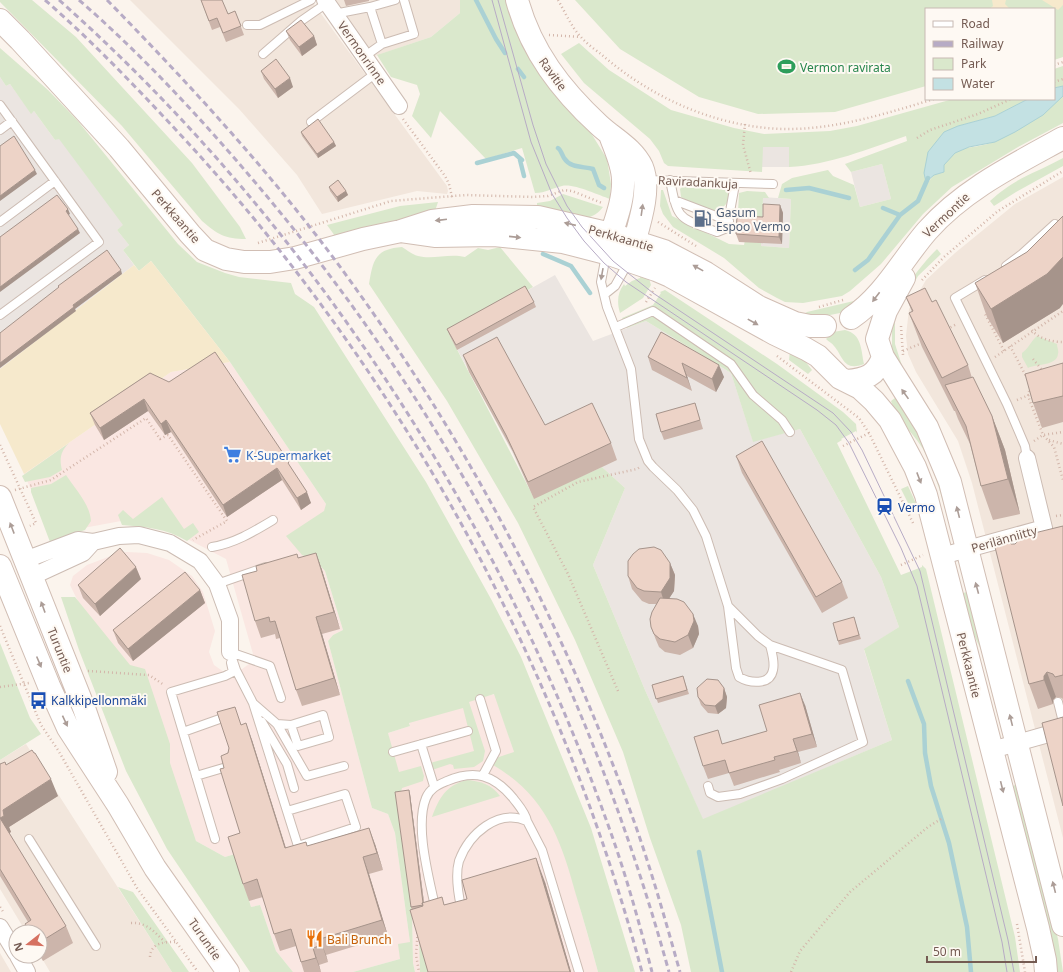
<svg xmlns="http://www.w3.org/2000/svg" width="1063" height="972" viewBox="0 0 1063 972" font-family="'Noto Sans',sans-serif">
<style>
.residential{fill:#f2e6dc}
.commercial{fill:#fae7e2}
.industrial{fill:#ebe5e1}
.green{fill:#dae8cc}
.sand{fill:#f6e9cc}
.water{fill:#c3e1e3;stroke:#aad1d4}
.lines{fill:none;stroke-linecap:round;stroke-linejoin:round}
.stream{stroke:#aad1d4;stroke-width:4.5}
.lane-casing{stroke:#ccbcb3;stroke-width:10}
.street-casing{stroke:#ccbcb3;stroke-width:18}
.secondary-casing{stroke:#d1beb4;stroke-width:24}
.path{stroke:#d3b6aa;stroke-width:2.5;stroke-dasharray:1 3;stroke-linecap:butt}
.lane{stroke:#fff;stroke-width:8}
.street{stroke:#fff;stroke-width:16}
.secondary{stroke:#fff;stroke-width:22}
.tram{stroke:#b7abc5;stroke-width:1}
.rail{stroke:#b7abc5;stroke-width:3;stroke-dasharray:6 4;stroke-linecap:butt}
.wall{fill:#ccb5ab}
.shaded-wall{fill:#a6948b}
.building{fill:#edd3c7;stroke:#a6948b}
.oneway{fill:#ac9d97}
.labels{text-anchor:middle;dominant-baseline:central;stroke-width:4;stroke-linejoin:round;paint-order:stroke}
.street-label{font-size:12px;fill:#745b52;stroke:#fef9f3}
.leisure-label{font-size:12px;fill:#27864d;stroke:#fef9f3;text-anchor:start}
.service-label{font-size:12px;fill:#4e5e75;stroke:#fef9f3;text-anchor:start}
.shop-label{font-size:12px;fill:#366cbe;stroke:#fef9f3;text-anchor:start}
.transit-label{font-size:12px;fill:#164399;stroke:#fef9f3;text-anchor:start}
.food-label{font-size:12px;fill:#c56008;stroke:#fef9f3;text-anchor:start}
</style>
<rect width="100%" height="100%" fill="#fbf4ed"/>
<path class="residential" d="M130 0H311L447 186 448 191 447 194 417 191 322 214 297 175 239 109Z
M329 0H460V13L431 37 369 58Z
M1063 177V838L972 483 958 441 916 372 908 354 906 336 909 309 926 280 955 253 1015 204Z
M26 744 172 972H50L40 955V932H26L0 889V760Z
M0 953 11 972H0Z"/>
<path class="commercial" d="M230 362 326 504 316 561 325 571 343 630 333 635 328 641 372 808 388 814 395 833 410 942 400 959 353 972H293L276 951 260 905 251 907 235 854 225 857 196 841 70 585 73 576 87 565 116 554 127 552 147 553 169 560 192 576 203 592 215 631 209 652 214 665 224 672H238L249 664 253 654 226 559 153 521H121L51 534 24 474 171 372Z
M495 694 514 752 544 796 567 861 598 972H415L413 963 412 911 388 733 410 726 407 714Z"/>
<path class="industrial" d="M0 77 6 86 10 84 31 113 34 111 55 140 59 138 124 225 117 230 129 245 123 250 134 265 0 369Z
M762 147H789V167H762Z
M882 164 891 199 860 207 851 172Z
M763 197 791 199 789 248 761 246Z
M555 275 593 341 646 321 731 373 753 441 800 429 881 577 899 627 864 650 892 740 703 820 645 690 593 565 625 488 602 467 534 499 511 450 449 334Z"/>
<path class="green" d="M0 0H32L76 37 192 163 240 227 246 239C225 239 217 234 202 221L122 126 0 2Z
M460 0H509L607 159 611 184 610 199C598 195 573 183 562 186 552 188 546 193 535 193L522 148 486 159 440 111 431 138 412 116 420 94 417 85 391 77 377 55 431 37 460 13Z
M575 0H1063V57L1054 60V9H926V86L835 112 758 114 699 97 620 49Z
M579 43 609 70 671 110 734 128 764 134 830 131 857 126 953 99H1028L995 116 958 126 928 182 934 175 944 172V165C960 141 975 151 995 141 1019 129 1040 110 1063 96V123L1018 147 952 187 923 214 881 264 850 291 842 296 803 303 785 302 777 298 759 288 724 258 673 227 663 214 660 206 661 190H663L672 216 729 244 744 245 750 215H742L738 212 739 193 747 191 765 192 769 198H763L761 246 789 248 791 199 778 198 782 184 792 178 828 170 833 176 854 185 860 207 891 199 882 164 851 172 845 164 907 141 906 136C868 149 829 165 789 167V147H763L762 172 668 166 664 163 659 151 650 139 584 83 561 54Z
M0 48 48 90 77 120 178 244 197 262 225 273 239 277 291 283 295 294 314 307 426 482 491 599 521 657 591 828 635 972H598C591 946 584 921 576 895 561 840 546 796 493 765L496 758 514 752 494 694 469 702 485 751 483 761 474 767 454 769 453 765 450 764 432 770 430 763 474 751 463 708 409 723 410 726 388 733 399 772 421 766 424 776 423 781 402 788 400 796 412 911 413 963 415 972H353L400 959 398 944 410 942 395 833 388 814 372 808 328 641 333 635 343 630 325 571 316 561 302 555 286 536 324 511 326 504 230 362 151 261 139 271 123 250 129 245 117 230 123 225 59 139 55 140 34 111 31 114 10 84 6 86 0 77Z
M1063 66V86L1054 88V69Z
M1063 158V166L1016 192 994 206 990 201C1016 177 1034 174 1063 158Z
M682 187 724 189C735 197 724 210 714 211 704 211 690 202 681 197L680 189Z
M563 194 603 207C587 229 559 214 537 209V203L550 201Z
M438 202 435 211 422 216 376 225 335 236 327 225 400 206Z
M402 247C407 250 413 255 418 256 433 260 449 253 465 257L478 248 488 250 500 247 533 287 449 334 534 498 602 467 625 488 593 565 645 690 703 819 892 740 864 649 899 627 881 577 800 429 753 442 731 373 646 321 627 328 622 318 653 305 661 293 660 292 665 290 777 364 843 412 856 424 857 433 856 431 841 439 842 440 837 443 901 575 922 567V565L926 569 1015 937 1020 972H691L681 925 650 838 623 752 575 640 518 523 447 401 369 284C373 260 375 249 402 247Z
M937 249 941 254 918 276 901 307 897 304C908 283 920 266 937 249Z
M648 275 651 285 643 298 620 313C617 303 617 293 624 284L625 286 632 281 640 278V276Z
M858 300 845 312 825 316H801L807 312Z
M892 321 895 323V344L904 372 892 354Z
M845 330C862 334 861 350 864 364 843 372 843 356 834 346 832 343 829 342 826 339L833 332Z
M1037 336 1057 344C1057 348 1059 350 1058 354 1057 366 1035 364 1028 368L1022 357V353C1029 348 1031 341 1037 336Z
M790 350 805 361 812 370 808 374 789 360Z
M895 398C926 432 937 478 952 520L948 521C942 497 935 471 923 449 912 431 899 423 891 401Z
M69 443C61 451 59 458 62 470L50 477 25 482 22 476Z
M66 475C75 489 90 504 91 521L85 530 50 542 31 492V488L51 484Z
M908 486 919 510 913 513 901 489Z
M162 497 184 529 193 523 199 532 187 541C166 528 145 527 122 525L118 515 123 510 133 519Z
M970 591 1002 717H998L981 650 969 624 960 594Z
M61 597H75L130 665 145 669 170 744V763L196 841 225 857 235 854 251 907 260 905 276 951 293 972H250L167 849 126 771 79 650Z
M0 643 30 718 41 734 0 760Z
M467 780C481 781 492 785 500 796L432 817C439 798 446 785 467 780Z
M1019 784 1058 939 1063 972H1057L1052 956 1009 787Z
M118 887 133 892 189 972H172Z
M419 935 430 972H420Z"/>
<path class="sand" d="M992 0H1006L1005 4 1010 9H989L993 6Z
M1042 0H1063V5L1058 10Z
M151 261 230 362 171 372 24 474 0 424V369L134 265 139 271Z"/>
<path class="water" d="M1063 86V96L1043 115 1015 132 995 142 969 147 955 153 944 165V172L934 175 926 182 924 173 928 152 944 132 958 126 995 116 1028 99H1054V88Z"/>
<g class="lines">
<path class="stream" d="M476 0 496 39 505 53
M518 69 524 77
M558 148C561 150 562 155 564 158 571 169 584 166 593 169L599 185 604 188
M520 160 524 176
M477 163 514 153 522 160
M786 190 809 188 849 198
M883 208 900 215
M543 254 571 266 590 293
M855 270 868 260 900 215 918 201 928 178
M908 681 924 724 925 753 931 786 949 843 967 927 971 972
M699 852 722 972"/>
<defs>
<path id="lane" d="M334 14 370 7
M247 25H260L311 0
M382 44 370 7 395 0
M263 54 301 21 327 3
M365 56 382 44 414 34 404 0
M0 105 99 242 0 315
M311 122 376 73
M0 130 12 121
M646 180 773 184
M670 180C678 221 678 217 717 232L727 228 735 184
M674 200 729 221
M0 222 55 181
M606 255 601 282 607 307 631 369 639 439 648 461 653 467 677 490 693 510 706 536 728 606 758 636 770 645 842 670 863 742 782 779 740 794 718 797 710 793 708 786
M1006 266 1022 254 1055 224
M985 280 955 298 1007 404 1025 446 1027 458
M605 294 615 286 629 261
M616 327 653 311 731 364 753 395 782 420 790 432
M212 547C235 543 253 532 273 520
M217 584 266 567
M728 606 736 668 739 677C749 683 770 686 773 670 775 662 772 653 770 645
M230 652 236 670 253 703 298 846 356 827 345 794 287 811
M230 652 270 666 281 698
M480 699 496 751 483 775
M1058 702 1063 722
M254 704 277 724 307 776 344 766
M262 722 287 764 294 788
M277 724 291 725 323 715 329 737 298 746 291 725
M183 732 228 716
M421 744 434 786
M393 752 468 731
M196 776 230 766
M29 839 96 946
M215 839 171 692 225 676 233 672 231 663
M434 902C428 874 415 825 426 798 430 788 438 785 447 781 475 769 494 775 513 798 519 806 525 812 527 821
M461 907C458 893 455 875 459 861 469 834 498 808 527 821L542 850 579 972"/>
<path id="street" d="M325 0 399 106
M942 556 1044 528 1027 458
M25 560 78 540 93 542 119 536 139 535 170 543 200 561 217 584 230 620V652
M31 577 83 553 93 542
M992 750 1063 730
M0 927 16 953
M18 956 27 972"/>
<path id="secondary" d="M517 0C531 51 561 90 599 125 614 139 633 148 642 167 652 191 637 230 631 254
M0 20 20 40 119 148 190 234 205 250 226 259 244 262H270L295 258 363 239 401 231 432 221 473 216 538 217 611 234 664 251 706 273 759 307 795 323 810 326H825
M401 231 436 236 494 235 563 242 606 253 656 270 670 276 775 334 806 349 818 356 840 378 860 388 874 401 890 420 915 467 926 495 1038 928 1045 960 1046 972
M607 248C613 226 624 202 623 180 623 165 615 149 610 135
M851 318C884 296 902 260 927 231 964 189 1016 164 1063 138
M877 339 883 357 927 427 950 482 1063 925
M877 339 886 311 904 278
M847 381C866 379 876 376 883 357
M0 497 84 708 106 772
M0 566 49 686 68 728 118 805 155 868 228 972"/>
</defs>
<use href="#lane" class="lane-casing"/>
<use href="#street" class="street-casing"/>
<use href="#secondary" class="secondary-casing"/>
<path class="path" d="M558 0C565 12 571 26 580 36 586 43 594 49 601 54 652 99 722 130 792 129 841 128 888 113 934 99
M549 35 580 37
M1054 65 1063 62
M1054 82 1063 79
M403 119 445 176 449 184 452 197
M745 124 743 145 751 174
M917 138 930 130 978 114 1011 99
M658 222 696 246
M258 243 391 201 466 195 533 197 548 196 564 190 572 191 602 203
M922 280 944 257 998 211 1063 171
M646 302 655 288
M819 307 843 300
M988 312 985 314 1004 351
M901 326 903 355
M947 329 957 324
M1032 330C1038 339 1053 342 1063 342
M1010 346 1027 378
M903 351 922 343
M777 356 859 418 869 433 913 523
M995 357 1063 311
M1033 359 1043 371
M1030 387 1028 396 1043 435 1054 447 1063 480
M1017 400 1029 395
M1049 440 1063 444
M1034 441 1043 435 1063 432
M0 445 36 523 30 526
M843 446 869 433
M15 490 51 480 146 418 160 439 168 435 227 521 193 540
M1056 516 1063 515
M901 565 923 555
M0 626 41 725 58 750 137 888 198 972
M88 671 149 675 164 685
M0 687 29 683
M618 691 568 574 533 507 578 482 637 469 640 467
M0 907 4 913
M131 923C147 922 154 932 165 942
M1017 924 1025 972
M418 929 416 955 419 972
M150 957C151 942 165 942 177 942
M791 972 800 951 850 892 928 827 941 819"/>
<use href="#lane" class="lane"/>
<use href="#street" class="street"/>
<use href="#secondary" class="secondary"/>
<path class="tram" d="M492 0 531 142 552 194 567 218 584 241 604 263 626 282 817 410 836 425 849 443 901 548 917 586 1002 942 1007 972
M498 0 533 125 546 164 567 206 582 227 613 261 653 293 833 413 851 432 862 450 920 571 1008 940 1014 972"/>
<path class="rail" d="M45 0C92 41 135 86 177 131 398 368 558 659 642 972
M59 0C306 219 496 512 607 822 625 871 639 922 652 972
M79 0C140 53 196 113 248 174 449 408 587 675 669 972
M107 0C198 93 286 189 361 296 474 454 565 630 631 813 650 865 665 919 680 972"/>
</g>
<path class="wall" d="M201 0 228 14 235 11 244 35 226 42 220 27 212 30Z
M344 0H369V1L346 6Z
M286 31 314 36 317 45 302 56 290 40Z
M261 71 293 87 278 98 264 79Z
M301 132 334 142 336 146 318 158 302 136Z
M329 187 346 191 348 195 338 202 330 191Z
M780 205 783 213 782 244 739 242 736 234Z
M975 283 1060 308 1003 343 987 317Z
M906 297 932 302 968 365 972 378 992 416 1005 450 1020 514 993 520 981 486 970 444 958 419 955 411H954L922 347 909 313 912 312Z
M534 302 536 307 457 350 449 334 447 329Z
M661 332 724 377 716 392 687 376 692 391 652 370 648 357Z
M463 355 545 425 611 443 617 460 534 499 513 452 469 372Z
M1063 363V422L1042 428 1033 403Z
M150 373 291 468 311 503 301 510 282 480 227 517 171 432 165 435 148 411 104 440 95 425 90 413Z
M695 403 703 429 664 440 661 432Z
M736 456 842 582 848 598 822 613 742 473Z
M1063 526V700L1062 698 1056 697 1053 700V704L1038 709 1029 684 1011 544H1015Z
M316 553 322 570 340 629 322 634 340 695 302 706 296 690 280 638 276 639 275 634 261 638 255 621 257 571Z
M670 563 675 575 674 591 669 598 698 626 699 634 693 648 680 655 665 652 659 647 656 640 651 627 656 604H649L642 601 632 589 628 576Z
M141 579 100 616 83 598 78 585Z
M200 590 205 603 133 661 118 643 113 630Z
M855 621 861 639 839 645 838 641Z
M683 676 689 694 658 703 652 685Z
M724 688 727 697 726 708 718 714 708 713 701 705 698 697Z
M805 705 817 747 798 752 801 763 779 770 780 772 734 786 729 773 708 779 703 766 723 744 767 731Z
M242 724 252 740 286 848 308 846 375 844 383 870 369 874 388 936 326 955 328 962 319 965 321 972H304L296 946 280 951 274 934 263 897 249 901 243 884 240 833 224 768 229 748Z
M0 764 6 765 58 796 9 827 11 832 9 833 66 926 73 943 43 961 40 956V932H28L25 924 28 922 0 876Z
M410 794 424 903 445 905 545 882 571 972H428L411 907Z"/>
<path class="shaded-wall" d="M314 36 317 45 302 56 299 47Z
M290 78 293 87 278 98 275 89Z
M334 142 336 146 318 158 317 154Z
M35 170 37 174 0 201V196Z
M346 191 348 195 338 202 337 197Z
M780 205 783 213 782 244 779 237Z
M68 209 70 214 67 216 66 211Z
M78 229 80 233 0 292V287Z
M1063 257V304L1060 308 1003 343 991 309Z
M121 270 122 274 75 309 76 311 0 368V363L73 305Z
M682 363 687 376 692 391 687 378Z
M719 365 724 377 716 392 712 379Z
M144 399 148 411 104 440 100 428Z
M992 416 1005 450 1020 514 1008 479Z
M166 420 171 432 165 435 161 424Z
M277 468 282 480 227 517 223 505Z
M307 492 311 503 301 510 297 498Z
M316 553 322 570 340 629 334 612Z
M670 563 675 575 674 591 665 605 661 592Z
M136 567 141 579 100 616 95 604Z
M200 590 205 603 133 661 128 649Z
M693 614 698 626 699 634 693 648 688 635Z
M316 617 322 634 340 695 334 678Z
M1047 672 1056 697 1053 700V704L1044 680V676Z
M724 688 727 697 726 708 718 714 715 706Z
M800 693 805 705 817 747 812 734Z
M246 723 252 740 291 865 285 848Z
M793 739 798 752 801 763Z
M51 779 58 796 9 827 11 832 6 835 0 818 3 810Z
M409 790 410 794 425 910 424 905Z
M369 828 375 844 383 870 377 853Z
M363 857 369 874 388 936 382 920Z
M536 858 545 882 571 972H570Z
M320 939 326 955 328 962 322 945Z
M313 948 319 965 321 972 316 958Z"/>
<path class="building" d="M201 0H222L228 14 235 11 241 26 223 33 217 18 209 21Z
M301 20 314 36 299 47 286 31Z
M276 59 290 78 275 89 261 71Z
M318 119 334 142 317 154 301 132Z
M14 136 35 170 0 196V146Z
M338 180 346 191 337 197 329 187Z
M57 195 68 209 66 211 78 229 0 287V237Z
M763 204 780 205 779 237 736 234 737 216 763 217Z
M1063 216V257L1047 274 991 309 975 283 1027 252Z
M107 250 121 270 73 305 74 307 0 363V333L59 287 58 286Z
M525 286 534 302 456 345 447 329Z
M925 288 932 302 936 300 968 365 942 378 909 313 913 311 906 297Z
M661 332 719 365 712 379 682 363 687 378 648 357Z
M497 337 545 425 592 403 611 443 528 482 506 435 463 355Z
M215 352 289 462 288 463 307 492 297 498 277 468 223 505 166 420 161 424 144 399 100 428 90 413 150 373 169 382Z
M1063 363V396L1033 403 1025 374Z
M973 377 992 416 1008 479 981 486 966 426 945 385Z
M695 403 700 420 661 432 656 414Z
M762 441 842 582 816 597 736 456Z
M1063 526V675L1055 677 1053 674 1047 672 1044 676V680L1029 684 994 543 1008 540 1011 544H1015L1018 541V537Z
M654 547 661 550 670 563V578L661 592 644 591 637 588 628 576V561L633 554 639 549Z
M120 548 136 567 95 604 78 585Z
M316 553 334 612 316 617 334 678 296 690 275 621 270 622 269 617 255 621 242 575 257 571 256 566 297 554 298 558Z
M185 572 200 590 128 649 113 630Z
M660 598 677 599 684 602 693 614 694 621 688 635 675 642 660 639 654 634 651 627 650 619 652 612Z
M854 617 859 635 838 641 833 623Z
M683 676 687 690 656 699 652 685Z
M707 679 718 680 724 688 723 699 715 706 705 705 698 697 697 688Z
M800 693 812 734 793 739 797 751 774 757 775 760 729 773 725 760 703 766 694 737 718 730 722 744 767 731 759 705Z
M235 707 241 725 246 723 285 848 306 842 307 846 369 828 377 853 363 857 382 920 320 939 322 945 313 948 316 958 301 962 291 929 274 934 257 879 243 884 228 837 240 833 220 769 224 768 221 756 228 753 229 748 217 712Z
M1063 717V806L1042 723Z
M32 750 34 753H35L51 779 3 810 4 816 0 818 66 926 40 942V932H30L25 924 31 920 0 869V764L5 762 6 765Z
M409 790 423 903H422L423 905 411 907 395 792Z
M536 858 570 972H428L410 910 423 906 422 903 442 897 444 905 467 899 462 880Z"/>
<defs><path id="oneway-solid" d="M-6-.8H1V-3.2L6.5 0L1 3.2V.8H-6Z"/></defs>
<g class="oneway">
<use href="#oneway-solid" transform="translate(642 210) rotate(-82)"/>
<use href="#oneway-solid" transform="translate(441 220) rotate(173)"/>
<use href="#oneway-solid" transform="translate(570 224) rotate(-167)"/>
<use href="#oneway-solid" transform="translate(515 237) rotate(6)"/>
<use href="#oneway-solid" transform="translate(698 268) rotate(-151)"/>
<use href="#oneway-solid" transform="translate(602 274) rotate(100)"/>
<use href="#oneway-solid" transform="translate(876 297) rotate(127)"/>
<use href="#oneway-solid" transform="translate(753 322) rotate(29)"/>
<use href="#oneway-solid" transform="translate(905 394) rotate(-125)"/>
<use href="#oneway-solid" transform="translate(919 478) rotate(69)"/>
<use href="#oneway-solid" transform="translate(958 512) rotate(-104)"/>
<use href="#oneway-solid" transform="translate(12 528) rotate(-111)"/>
<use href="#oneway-solid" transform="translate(977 588) rotate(-105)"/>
<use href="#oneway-solid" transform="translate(43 607) rotate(-110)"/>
<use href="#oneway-solid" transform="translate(39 662) rotate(67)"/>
<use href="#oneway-solid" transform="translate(1011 720) rotate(-104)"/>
<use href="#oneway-solid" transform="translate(65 721) rotate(65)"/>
<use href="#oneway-solid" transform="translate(1002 787) rotate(76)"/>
<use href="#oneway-solid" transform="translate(1054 887) rotate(-104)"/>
</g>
<defs>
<symbol id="stadium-bare" viewBox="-9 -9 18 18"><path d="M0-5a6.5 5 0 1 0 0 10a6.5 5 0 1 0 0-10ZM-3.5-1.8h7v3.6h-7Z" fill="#2e9e5b" stroke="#fef9f3" stroke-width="2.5" paint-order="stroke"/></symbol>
<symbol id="fuel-bare" viewBox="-9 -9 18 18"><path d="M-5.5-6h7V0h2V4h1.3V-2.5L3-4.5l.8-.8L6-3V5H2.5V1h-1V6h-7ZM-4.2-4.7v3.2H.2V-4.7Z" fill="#5c6f8a" stroke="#fef9f3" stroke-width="2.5" paint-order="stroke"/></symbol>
<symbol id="supermarket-bare" viewBox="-9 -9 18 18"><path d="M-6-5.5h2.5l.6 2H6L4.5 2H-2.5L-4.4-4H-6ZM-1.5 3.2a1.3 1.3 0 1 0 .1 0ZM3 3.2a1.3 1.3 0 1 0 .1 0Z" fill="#3f7fe0" stroke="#fef9f3" stroke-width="2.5" paint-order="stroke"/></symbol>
<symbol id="station-bare" viewBox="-9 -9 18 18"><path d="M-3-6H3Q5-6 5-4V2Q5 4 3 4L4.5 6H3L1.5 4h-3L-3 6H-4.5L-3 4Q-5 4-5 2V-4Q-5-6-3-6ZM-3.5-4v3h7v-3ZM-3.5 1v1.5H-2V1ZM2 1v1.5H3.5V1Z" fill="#1a4fb4" stroke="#fef9f3" stroke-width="2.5" paint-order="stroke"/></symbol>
<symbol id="bus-bare" viewBox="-9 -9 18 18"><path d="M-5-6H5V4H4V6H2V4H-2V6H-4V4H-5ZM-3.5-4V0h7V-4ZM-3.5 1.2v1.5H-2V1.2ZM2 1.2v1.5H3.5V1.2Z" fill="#1a4fb4" stroke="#fef9f3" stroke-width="2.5" paint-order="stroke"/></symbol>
<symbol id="restaurant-bare" viewBox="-9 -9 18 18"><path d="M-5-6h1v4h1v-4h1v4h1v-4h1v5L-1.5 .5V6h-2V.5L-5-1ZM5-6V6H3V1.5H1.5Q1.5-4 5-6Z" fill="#e8710a" stroke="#fef9f3" stroke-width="2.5" paint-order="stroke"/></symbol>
</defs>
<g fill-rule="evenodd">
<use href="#stadium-bare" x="774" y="54" width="25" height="25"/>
<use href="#fuel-bare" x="690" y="206" width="25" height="25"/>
<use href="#supermarket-bare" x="220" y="442" width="25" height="25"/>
<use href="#station-bare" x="872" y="494" width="25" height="25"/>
<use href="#bus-bare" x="26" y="688" width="25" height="25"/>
<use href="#restaurant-bare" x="302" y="926" width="25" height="25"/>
</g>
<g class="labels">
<g class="street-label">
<text transform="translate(362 53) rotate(55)">Vermonrinne</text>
<text transform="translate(553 74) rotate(54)">Ravitie</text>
<text transform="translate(698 182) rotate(3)">Raviradankuja</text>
<text transform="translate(946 215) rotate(-43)">Vermontie</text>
<text transform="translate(176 216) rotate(49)">Perkkaantie</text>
<text transform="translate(621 238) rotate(16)">Perkkaantie</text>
<text transform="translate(1004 539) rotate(-16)">Perilänniitty</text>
<text transform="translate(60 650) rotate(68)">Turuntie</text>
<text transform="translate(969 665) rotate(76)">Perkkaantie</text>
<text transform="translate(205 939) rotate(55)">Turuntie</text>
</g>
<g class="leisure-label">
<text x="800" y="67">Vermon ravirata</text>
</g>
<g class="service-label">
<text x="716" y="212">Gasum<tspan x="716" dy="14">Espoo Vermo</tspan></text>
</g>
<g class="shop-label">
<text x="246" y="455">K-Supermarket</text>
</g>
<g class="transit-label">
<text x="898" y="507">Vermo</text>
<text x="51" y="700">Kalkkipellonmäki</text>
</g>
<g class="food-label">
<text x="327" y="939">Bali Brunch</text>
</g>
</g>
<rect x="925" y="8" width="130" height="92" fill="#fef9f3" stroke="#c7bab3"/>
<rect x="933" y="21" width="20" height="6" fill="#ffffff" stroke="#c7bab3"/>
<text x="961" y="28" font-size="12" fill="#745b52">Road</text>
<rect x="933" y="41" width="20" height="6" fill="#b7abc5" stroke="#c7bab3"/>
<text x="961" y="48" font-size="12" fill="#745b52">Railway</text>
<rect x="933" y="58" width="20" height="12" fill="#dae8cc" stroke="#c7bab3"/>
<text x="961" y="68" font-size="12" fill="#745b52">Park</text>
<rect x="933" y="78" width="20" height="12" fill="#c3e1e3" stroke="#c7bab3"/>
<text x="961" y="88" font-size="12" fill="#745b52">Water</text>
<g transform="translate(28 944) rotate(253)"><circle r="19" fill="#fef9f3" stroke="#c7bab3"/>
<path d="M0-3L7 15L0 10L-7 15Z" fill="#d67161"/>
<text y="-6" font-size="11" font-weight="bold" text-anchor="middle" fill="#745b52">N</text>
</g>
<path d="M927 956v6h109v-6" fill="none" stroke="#745b52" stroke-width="2"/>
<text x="933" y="956" font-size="12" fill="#745b52" stroke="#fef9f3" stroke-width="3" paint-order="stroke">50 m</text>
</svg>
